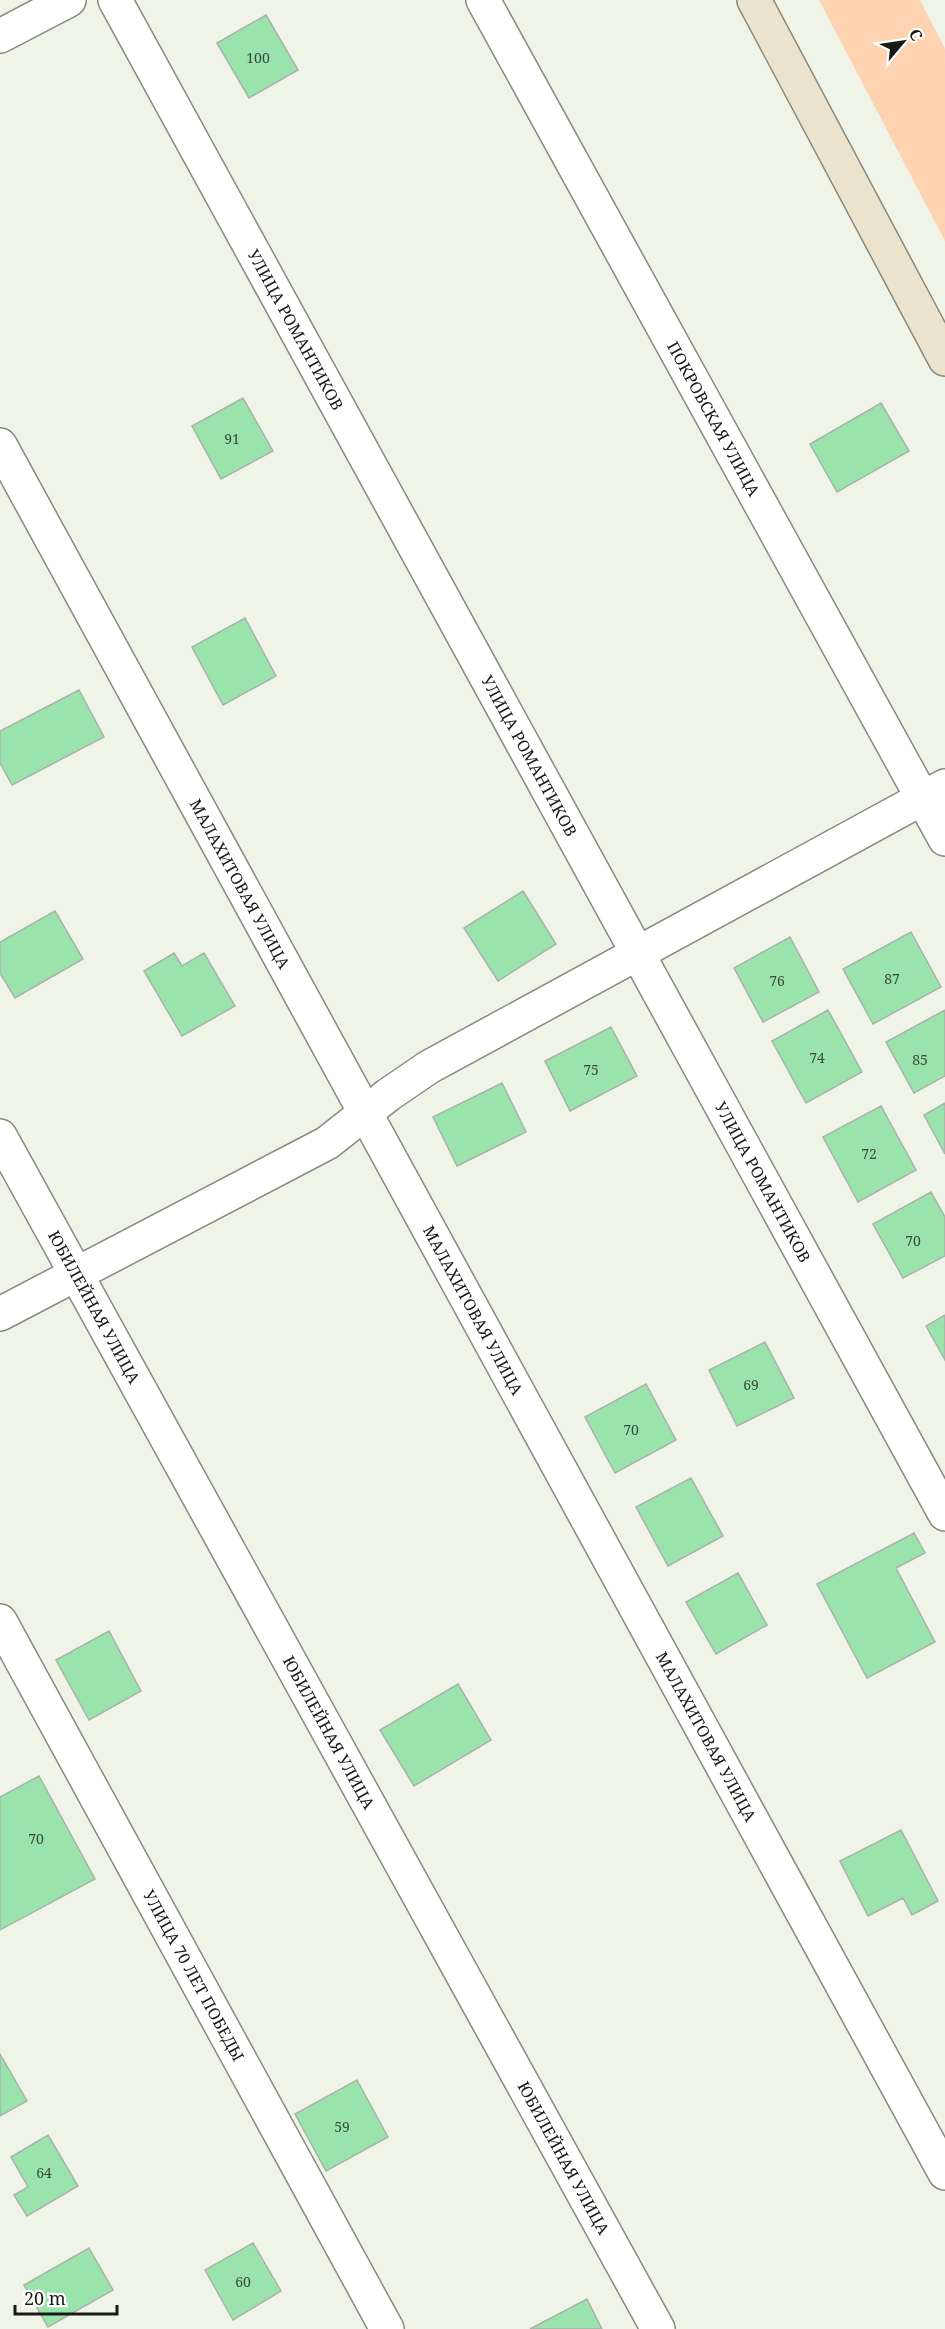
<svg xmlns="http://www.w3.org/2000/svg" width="945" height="2329" viewBox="0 0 945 2329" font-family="'Noto Serif',serif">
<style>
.green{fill:#fdd3b2}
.building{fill:#9ae3ad;stroke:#a8b3aa;stroke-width:1.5}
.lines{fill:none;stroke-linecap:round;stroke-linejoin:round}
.minor-casing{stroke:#868a7f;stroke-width:36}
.secondary-casing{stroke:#868a7f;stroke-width:36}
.minor{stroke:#fff;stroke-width:33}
.secondary{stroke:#ebe3cb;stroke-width:33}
.labels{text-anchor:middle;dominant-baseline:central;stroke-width:6;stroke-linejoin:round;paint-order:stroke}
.number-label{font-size:14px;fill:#394c3c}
.street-label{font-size:16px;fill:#191a16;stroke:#fff}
</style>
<rect width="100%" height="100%" fill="#f0f4e7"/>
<path class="green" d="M819 0H920L945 49V241Z"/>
<path class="building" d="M266 15 298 70 249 98 217 43Z
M243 398 273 451 221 479 192 426Z
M881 403 909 451 837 492 810 444Z
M245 618 276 676 223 705 192 647Z
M79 690 104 737 12 785 0 763V731Z
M523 891 556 944 498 981 464 928Z
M55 911 83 959 15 998 0 973V942Z
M911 932 941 987 873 1024 843 969Z
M790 937 819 992 763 1022 734 968Z
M174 953 182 966 204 953 235 1006 182 1036 144 971Z
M828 1010 862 1072 806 1103 772 1041Z
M945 1010V1076L914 1093 886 1042Z
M611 1027 637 1076 570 1111 545 1061Z
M502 1083 526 1132 457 1166 433 1117Z
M945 1103V1154L924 1115Z
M881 1106 916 1170 858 1202 823 1137Z
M931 1192 945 1217V1256L903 1278 873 1224Z
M945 1315V1360L926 1326Z
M765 1342 794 1398 737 1426 709 1370Z
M646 1384 676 1440 615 1473 585 1417Z
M691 1478 723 1536 668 1566 636 1507Z
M914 1533 925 1553 896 1568 935 1642 867 1678 817 1584Z
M738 1573 767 1625 716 1654 686 1602Z
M109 1631 141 1691 89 1720 56 1660Z
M458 1684 491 1740 414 1786 380 1730Z
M39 1776 95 1879 0 1930V1797Z
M901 1830 938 1901 912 1915 903 1898 868 1916 840 1861Z
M0 2054 27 2101 0 2116Z
M357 2080 388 2137 326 2171 295 2114Z
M48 2135 78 2186 27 2216 14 2195 28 2187 11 2157Z
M253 2243 281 2291 233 2320 205 2270Z
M89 2248 113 2290 48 2327 24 2285Z
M587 2299 602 2329H530Z"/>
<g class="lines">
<defs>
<g id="minor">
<path id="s1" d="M115 0 945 1514"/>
<path id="s2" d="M483 0 945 839"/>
<path d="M0 36 69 0"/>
<path id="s3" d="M0 445 945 2173"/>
<path id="s4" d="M0 1136 658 2329"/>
<path d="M0 1314 327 1143 388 1095 429 1067 945 786"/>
<path id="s5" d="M0 1621 387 2329"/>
</g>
<path id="secondary" d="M754 0 945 359"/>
</defs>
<use href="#minor" class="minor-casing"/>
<use href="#secondary" class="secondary-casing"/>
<use href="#minor" class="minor"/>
<use href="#secondary" class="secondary"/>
</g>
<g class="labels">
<g class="number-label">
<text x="258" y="57">100</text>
<text x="232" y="438">91</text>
<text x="892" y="978">87</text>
<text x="777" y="980">76</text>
<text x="817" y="1057">74</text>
<text x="920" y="1059">85</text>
<text x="591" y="1069">75</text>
<text x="869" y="1153">72</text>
<text x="913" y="1240">70</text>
<text x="751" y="1384">69</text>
<text x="631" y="1429">70</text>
<text x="36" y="1838">70</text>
<text x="342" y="2126">59</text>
<text x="44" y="2172">64</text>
<text x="243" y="2281">60</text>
</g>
<g class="street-label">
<text stroke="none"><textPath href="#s1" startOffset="376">УЛИЦА РОМАНТИКОВ</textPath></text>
<text stroke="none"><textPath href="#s2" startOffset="478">ПОКРОВСКАЯ УЛИЦА</textPath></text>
<text stroke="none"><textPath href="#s1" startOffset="862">УЛИЦА РОМАНТИКОВ</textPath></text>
<text stroke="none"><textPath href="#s3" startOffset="500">МАЛАХИТОВАЯ УЛИЦА</textPath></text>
<text stroke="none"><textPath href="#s1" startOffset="1348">УЛИЦА РОМАНТИКОВ</textPath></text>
<text stroke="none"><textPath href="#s4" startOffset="195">ЮБИЛЕЙНАЯ УЛИЦА</textPath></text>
<text stroke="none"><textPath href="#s3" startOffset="986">МАЛАХИТОВАЯ УЛИЦА</textPath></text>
<text stroke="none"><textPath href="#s4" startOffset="681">ЮБИЛЕЙНАЯ УЛИЦА</textPath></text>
<text stroke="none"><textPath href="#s3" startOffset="1472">МАЛАХИТОВАЯ УЛИЦА</textPath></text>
<text stroke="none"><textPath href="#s5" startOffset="404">УЛИЦА 70 ЛЕТ ПОБЕДЫ</textPath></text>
<text stroke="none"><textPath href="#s4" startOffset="1167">ЮБИЛЕЙНАЯ УЛИЦА</textPath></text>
</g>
</g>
<g transform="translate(903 42) rotate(61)" stroke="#ffffff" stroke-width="4.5" paint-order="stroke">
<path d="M0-4.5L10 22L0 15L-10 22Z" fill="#191a16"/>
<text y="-9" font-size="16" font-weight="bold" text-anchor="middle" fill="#191a16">С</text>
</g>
<path d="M15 2305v9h102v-9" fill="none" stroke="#191a16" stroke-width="3"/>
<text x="24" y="2305" font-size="18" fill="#191a16" stroke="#ffffff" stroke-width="4.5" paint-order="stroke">20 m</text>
</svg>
